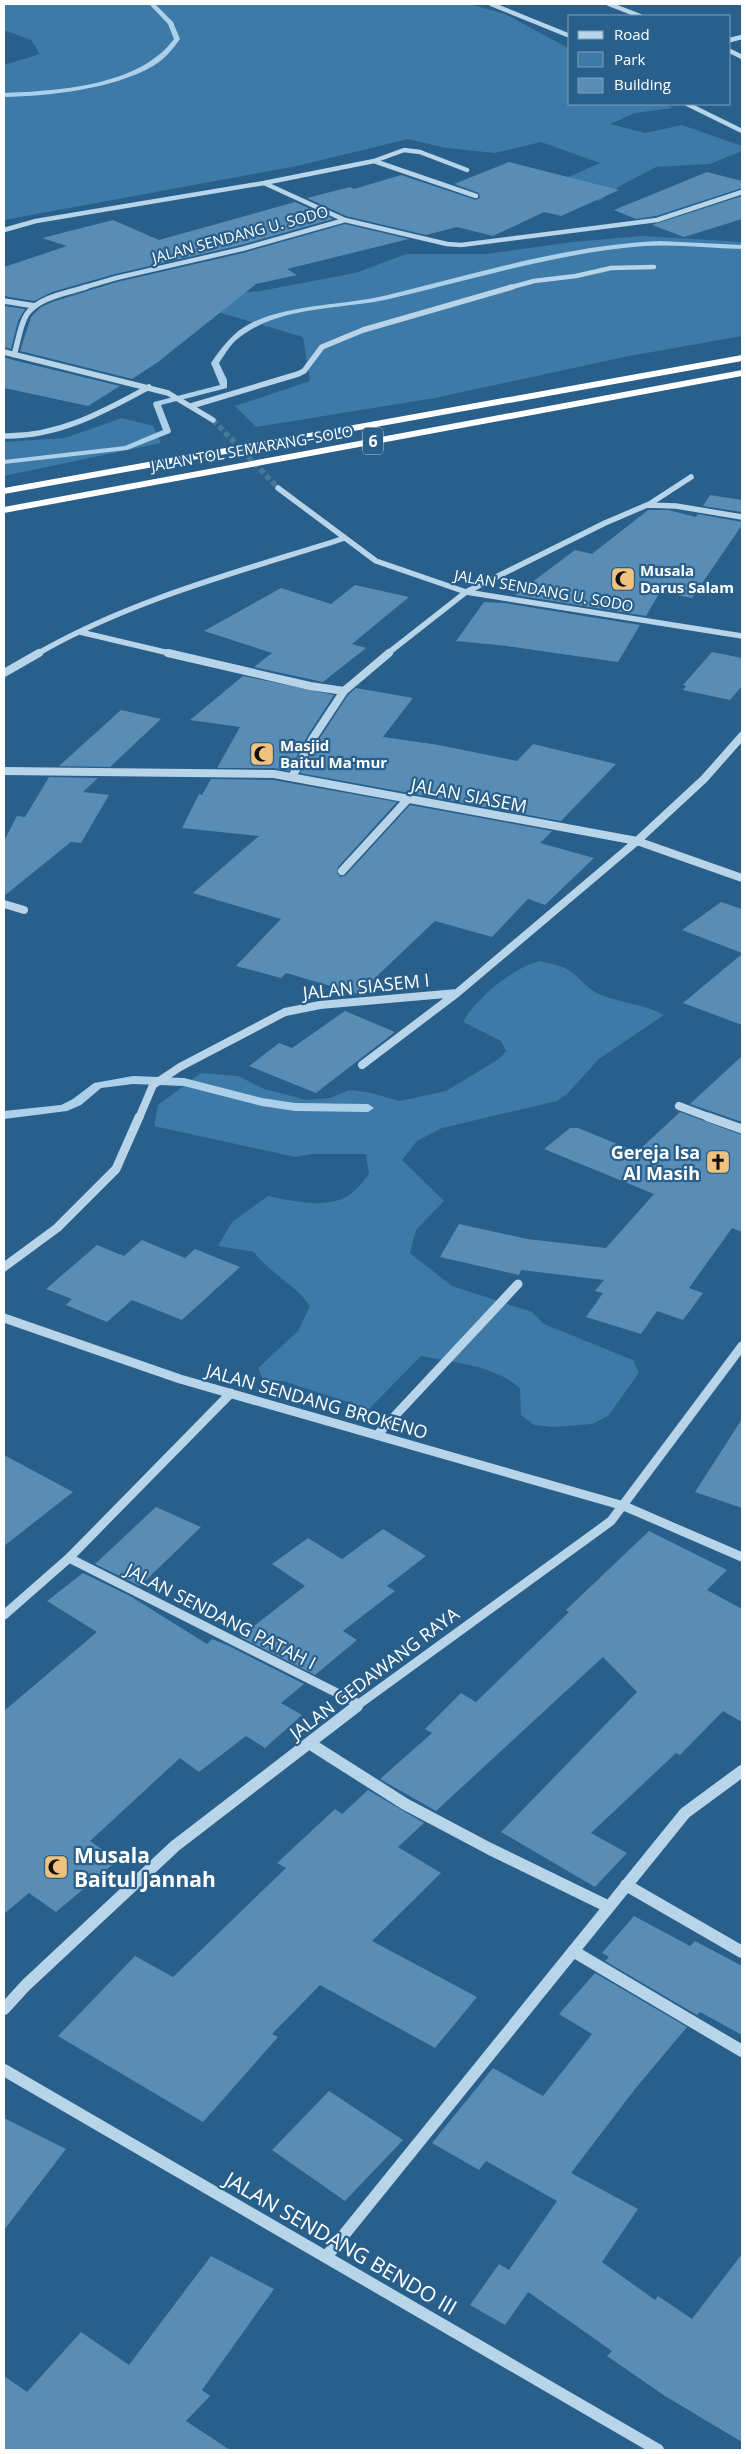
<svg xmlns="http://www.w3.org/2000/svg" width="746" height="2454" viewBox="0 0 746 2454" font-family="'Open Sans',sans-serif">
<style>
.green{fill:#3d7aa7}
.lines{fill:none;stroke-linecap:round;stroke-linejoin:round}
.stream{fill:#acd0ea;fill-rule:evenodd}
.building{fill:#598db5}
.minor-tunnel{stroke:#48779c;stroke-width:5.5;stroke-dasharray:5.5 3;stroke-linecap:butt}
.minor-far4{stroke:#b7d4e9;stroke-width:4.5}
.minor-far3{stroke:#b7d4e9;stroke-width:5.5}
.minor-far2{stroke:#b7d4e9;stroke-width:8}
.minor-far1{stroke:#b7d4e9;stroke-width:9}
.minor{stroke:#b7d4e9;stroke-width:12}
.highway{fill:#fff;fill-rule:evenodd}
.labels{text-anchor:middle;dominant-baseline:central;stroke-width:4.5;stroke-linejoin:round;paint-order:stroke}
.far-street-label{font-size:15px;fill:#fff;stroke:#285f8b}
.far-poi-label{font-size:15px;font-weight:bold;fill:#fff;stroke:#285f8b;text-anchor:start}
.shield{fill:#285f8b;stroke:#becfdc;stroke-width:1}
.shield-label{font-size:16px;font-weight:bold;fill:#fff}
.street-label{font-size:18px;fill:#fff;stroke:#285f8b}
.poi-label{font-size:18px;font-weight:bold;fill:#fff;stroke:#285f8b;text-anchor:end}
.near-poi-label{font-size:21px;font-weight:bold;fill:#fff;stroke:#285f8b;text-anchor:start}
.near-street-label{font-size:21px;fill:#fff;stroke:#285f8b}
</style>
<rect width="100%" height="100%" fill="#285f8b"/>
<path class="green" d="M4 4H469L505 14 570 49V104H666L673 108 635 113 610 124 645 133 682 125 742 146V151L710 164 656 167 620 186 599 201 543 188 600 163 541 142 495 153 446 148 408 139 297 166 4 220V65L40 54 31 40 4 30Z
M642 236 742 242V336L624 357 435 398 256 427 235 406 310 381 303 337 211 310 207 295 260 291 355 273 406 254H486L572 242Z
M122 418 153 426 161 443 4 476V442L65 438Z
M540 961C551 964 561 965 570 971 582 979 587 990 601 995 622 1003 644 1004 664 1015L599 1059 567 1094 557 1101 442 1128 417 1141 402 1160 444 1201 416 1230 410 1253 452 1286 532 1312 544 1324 633 1360 639 1373 608 1416 592 1424 553 1427 534 1425 521 1415 520 1388C493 1365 456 1363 421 1356L369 1409 283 1381 263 1380 258 1368 298 1331 310 1306C295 1284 269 1273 254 1252L218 1246 232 1222 268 1196C293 1201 331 1211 353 1192 359 1187 364 1180 369 1174L366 1154H312L295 1157 154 1126 158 1105 201 1073 238 1076 264 1089 307 1100 330 1098 349 1090 367 1092 400 1101 446 1091 499 1059 506 1051 501 1041 463 1022C476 998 514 967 540 961Z"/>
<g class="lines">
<path class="stream" d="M149 4H155L173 22 180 39C172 50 165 59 153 66 113 89 50 96 4 97V93C57 91 140 86 174 39L168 24Z
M660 241 742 245V249C710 248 677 244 644 246 557 253 474 279 389 299 340 310 282 305 240 337 231 343 225 354 219 363L227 380V388L161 405 171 431 170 433 127 450 4 464V460L125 446 163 430 153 404 154 402 220 385 211 363C222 347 233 332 251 323 294 303 343 306 388 295 478 273 567 245 660 241Z
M133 1076 184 1078 262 1098 295 1103 368 1104 374 1108 368 1112 295 1111 262 1106 184 1086 133 1084 101 1088 81 1105 67 1111 4 1119V1111L61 1105 73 1099 94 1083Z"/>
</g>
<path class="building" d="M509 162 619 190 561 216 544 212 493 236 457 227 426 235 346 216 307 198 350 187 354 189 401 175 476 200 480 198 479 193 454 184Z
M707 172 742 181V188L656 216 636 219 614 210Z
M742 196V219L684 237 652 225Z
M295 202 333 219 241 245 115 274 52 292 34 301 4 296V267L67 246 42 238 113 220 159 240Z
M345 224 409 239 287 269 297 275 256 284 158 362 132 379 20 351 31 317 41 307 55 301 117 282 243 253Z
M4 306 25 309 18 321 11 349 4 347Z
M4 357 13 360 120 386 88 406 4 388Z
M710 495 742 500V512L703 506Z
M648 510H668L696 517 698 514 742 522V525L692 598 660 592 646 616 515 595 575 550 592 554Z
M355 585 409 597 352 644 366 648 323 682 254 667 272 653 204 631 281 588 331 604Z
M484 602 504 603 640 625 618 662 507 646 456 641Z
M712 652 742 658V686L730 700 683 690 686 686 683 685Z
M243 676 334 695 308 735 289 771 274 768H217L240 727 190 720Z
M356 688 413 698 383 737 439 745 517 761 533 744 616 764 561 821 300 773 318 741 348 695Z
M121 710 161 719 110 767 59 766Z
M49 777 98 778 83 792 109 795 81 843 71 842 4 896V841L17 816 25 817Z
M211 779 273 780 397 802 338 867 337 873 341 877 346 875 410 805 552 831 540 843 594 858 545 905 528 899 492 937 435 921 358 994 286 973 281 978 236 966 281 919 193 893 259 836 182 828 199 794 202 795Z
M721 902 742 909V953L682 930Z
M742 954V1025L683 1003Z
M345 1011 395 1032 316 1093 249 1066 279 1043 292 1048Z
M742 1056V1122L690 1104Z
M680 1112 742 1135V1232L732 1228 689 1288 703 1293 683 1320 657 1311 641 1334 586 1317 603 1293 595 1291 604 1280 521 1270 519 1275 440 1257 459 1224 527 1239 606 1248 654 1194 544 1149 570 1128H578L637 1152Z
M142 1240 185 1258 195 1249 240 1267 182 1320 132 1300 107 1322 66 1305 72 1299 46 1289 97 1245 124 1256Z
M742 1419V1508L695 1492Z
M4 1455 73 1492 4 1546Z
M156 1507 201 1527 140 1586 95 1564Z
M383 1529 426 1556 387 1586 395 1591 343 1631 357 1640 315 1675 240 1637 305 1586 272 1564 308 1538 342 1559Z
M649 1531 727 1570 707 1590 742 1609V1722L723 1711 680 1755 676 1753 591 1833 627 1853 595 1887 501 1832 637 1692 603 1657 436 1811 380 1779 432 1733 425 1729 461 1693 476 1702 569 1612 566 1610Z
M83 1573 130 1596 207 1644 212 1639 229 1646 304 1684 281 1703 302 1715 265 1748 246 1736 199 1772 180 1758 90 1841 118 1860 56 1912 29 1893 4 1914V1711L97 1632 47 1601Z
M368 1790 424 1823 398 1847 441 1873 372 1941 477 1997 435 2048 320 1985 272 2034 278 2037 203 2122 58 2036 135 1956 173 1977 286 1868 277 1863 335 1809 342 1814Z
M634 1916 690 1946 695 1941 742 1966V2035L700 2012 697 2015 605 1961 609 1957 602 1953Z
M595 1973 687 2027 635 2089 571 2173 638 2209 602 2262 655 2300 658 2296 692 2319 742 2254V2442L665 2396 607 2356 612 2351 528 2292 505 2325 470 2305 499 2264 509 2270 557 2201 486 2161 479 2170 432 2143 493 2068 543 2096 592 2034 559 2014Z
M329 2091 403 2140 345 2201 272 2150Z
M4 2118 66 2149 4 2230Z
M211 2256 274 2289 202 2390 210 2396 186 2421 230 2450H4V2376L27 2392 81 2332 129 2365Z"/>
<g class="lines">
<path class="minor-tunnel" d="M213 420 278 488"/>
<path class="minor-far4" d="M491 4 570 36
M609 4 640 16
M730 40 742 37
M730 51 742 57
M687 104 742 131
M374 161 476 196
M345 220 264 183 374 161 404 150 420 152 467 170
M4 230 36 221 264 183
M82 288 116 278 242 249 345 220 447 244 461 245 657 220 742 192
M508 288 534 281 576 276 611 268 654 267"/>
<path class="minor-far3" d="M4 301 35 306
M4 352 168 393 213 420
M14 355C18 343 20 324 27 314 39 297 67 293 86 287
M191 406 298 374 304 371 322 347 363 330 512 287
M4 436C58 437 103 412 149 387
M278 488 376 561 466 592 742 636
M648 505 691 477
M80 632 173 654
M37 654C132 599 242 571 345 538
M387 654 466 592 605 523 647 505 676 506 742 517"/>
<path class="minor-far2" d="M168 653 310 686 344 691
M4 673 39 653
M4 771 274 774 637 841 742 878
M292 777 313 738 344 691 389 653
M342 871 408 799
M4 904 24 910
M362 1065 457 993
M679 1106 711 1118
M139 1118 153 1085 180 1067 285 1012 320 1005 457 993 637 841 704 779 742 736"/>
<path class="minor-far1" d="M708 1117 742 1129
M4 1267 57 1228 116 1169 139 1117
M4 1318 180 1379 624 1506 742 1557
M377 1435 518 1284
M69 1558 359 1704
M4 1615 69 1558 231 1393
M355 1707 611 1521 742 1346"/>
<path class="minor" d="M309 1743 405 1804 490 1849 609 1907
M626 1885 742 1952
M573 1951 742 2051
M4 2009 26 1985 175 1846 357 1706
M4 2070 658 2450
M326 2257 685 1813 742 1771"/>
<path class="highway" d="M742 355V361L4 494V488Z
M742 370V376L4 513V507Z"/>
</g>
<defs>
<symbol id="mosque-square" viewBox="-11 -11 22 22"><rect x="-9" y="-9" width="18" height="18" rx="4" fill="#f1c27d" stroke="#285f8b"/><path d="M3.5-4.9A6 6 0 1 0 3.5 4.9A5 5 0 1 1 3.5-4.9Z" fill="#111"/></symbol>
<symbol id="church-square" viewBox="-11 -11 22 22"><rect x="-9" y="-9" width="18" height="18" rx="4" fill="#f1c27d" stroke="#285f8b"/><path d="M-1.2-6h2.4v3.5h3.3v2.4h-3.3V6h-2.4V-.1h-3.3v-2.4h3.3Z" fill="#111"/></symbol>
</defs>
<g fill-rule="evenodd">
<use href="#mosque-square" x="609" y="565" width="28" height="28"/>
<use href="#mosque-square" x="248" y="740" width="28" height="28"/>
<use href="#church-square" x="704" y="1148" width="28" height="28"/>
<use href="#mosque-square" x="42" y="1853" width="28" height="28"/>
</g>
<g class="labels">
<g class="far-street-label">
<text transform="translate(240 234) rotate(-15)">JALAN SENDANG U. SODO</text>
<text transform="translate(252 448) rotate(-10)">JALAN TOL SEMARANG–SOLO</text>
<text transform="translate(544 590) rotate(10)">JALAN SENDANG U. SODO</text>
</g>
<g class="far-poi-label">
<text x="640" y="570">Musala<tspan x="640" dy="17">Darus Salam</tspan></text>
<text x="280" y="745">Masjid<tspan x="280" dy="17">Baitul Ma'mur</tspan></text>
</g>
<rect class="shield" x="363" y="427.5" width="20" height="27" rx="4"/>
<g class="shield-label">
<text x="373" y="441">6</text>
</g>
<g class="street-label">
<text transform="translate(469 795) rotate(11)">JALAN SIASEM</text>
<text transform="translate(366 986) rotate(-6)">JALAN SIASEM I</text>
<text transform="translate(317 1401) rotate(16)">JALAN SENDANG BROKENO</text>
<text transform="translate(221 1616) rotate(27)">JALAN SENDANG PATAH I</text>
<text transform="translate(374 1673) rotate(-37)">JALAN GEDAWANG RAYA</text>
</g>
<g class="poi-label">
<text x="700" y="1152">Gereja Isa<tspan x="700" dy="21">Al Masih</tspan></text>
</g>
<g class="near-poi-label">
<text x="74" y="1855">Musala<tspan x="74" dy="24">Baitul Jannah</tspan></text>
</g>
<g class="near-street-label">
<text transform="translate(341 2243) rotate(30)">JALAN SENDANG BENDO III</text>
</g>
</g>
<rect width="746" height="2454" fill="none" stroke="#ffffff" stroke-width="10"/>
<rect x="568" y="15" width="162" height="90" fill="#285f8b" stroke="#7e9fb9"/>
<rect x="578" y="31" width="25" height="8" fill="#b7d4e9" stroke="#7e9fb9"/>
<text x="614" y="40" font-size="15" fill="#ffffff">Road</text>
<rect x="578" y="52" width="25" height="15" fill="#3d7aa7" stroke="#7e9fb9"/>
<text x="614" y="65" font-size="15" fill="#ffffff">Park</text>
<rect x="578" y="78" width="25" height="15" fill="#598db5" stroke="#7e9fb9"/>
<text x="614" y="90" font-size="15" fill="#ffffff">Building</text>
</svg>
